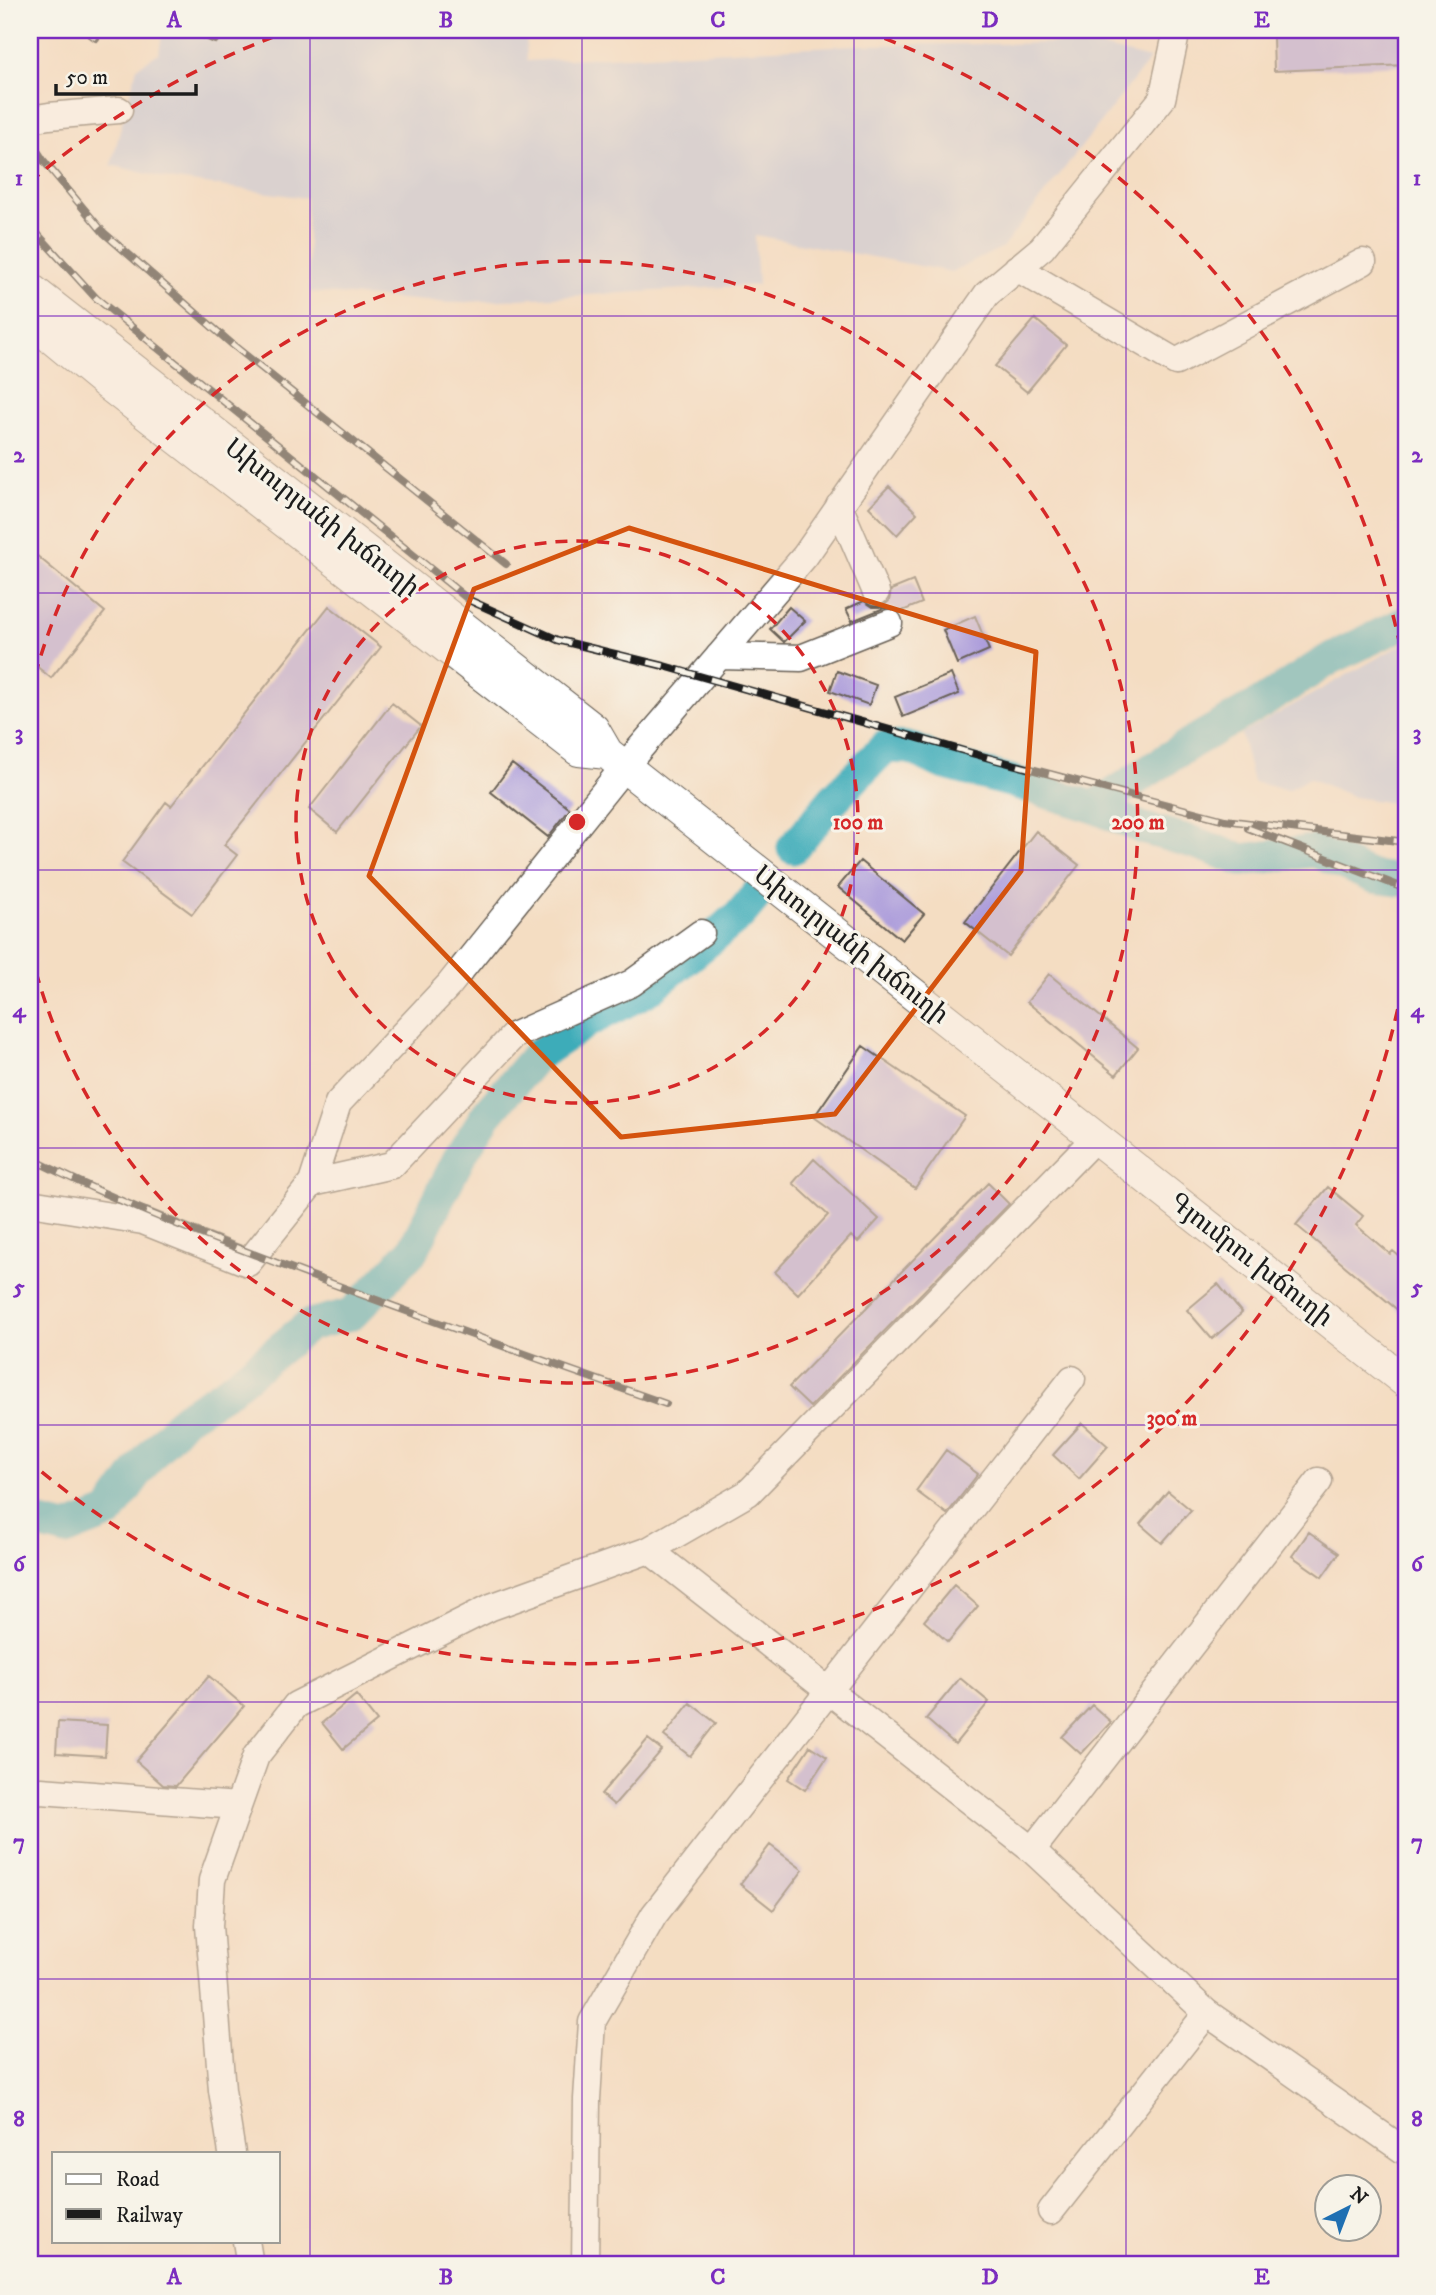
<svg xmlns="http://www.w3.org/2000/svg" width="1436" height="2295" viewBox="0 0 1436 2295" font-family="'IM FELL DW Pica','Noto Serif Armenian',serif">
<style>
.industrial{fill:#bac4de}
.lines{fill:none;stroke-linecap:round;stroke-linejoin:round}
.river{stroke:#3cacb9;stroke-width:33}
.building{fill:#ad9edb}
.minor-casing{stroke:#686056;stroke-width:29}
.major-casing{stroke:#686056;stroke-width:34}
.minor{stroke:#fff;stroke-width:26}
.major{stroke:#fff;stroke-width:32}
.rail-casing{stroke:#1c1c1c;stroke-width:8}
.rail{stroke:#f7f3e8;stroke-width:5;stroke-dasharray:16;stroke-linecap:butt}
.marked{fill:none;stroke:#d4530e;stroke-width:5;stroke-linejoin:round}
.grid{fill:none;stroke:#7b2cbf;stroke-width:2;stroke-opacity:0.55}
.ring{fill:none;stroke:#d62828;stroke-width:3.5;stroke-dasharray:12 9}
.labels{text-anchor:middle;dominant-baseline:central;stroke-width:6;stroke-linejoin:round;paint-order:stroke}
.street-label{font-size:26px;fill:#1c1c1c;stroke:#f7f3e8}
.centre{fill:#d62828;stroke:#f7f3e8;stroke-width:3.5}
.ring-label{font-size:21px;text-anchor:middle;font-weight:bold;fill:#d62828;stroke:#f7f3e8;stroke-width:6;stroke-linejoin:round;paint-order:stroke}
.neatline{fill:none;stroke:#7b2cbf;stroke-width:2.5}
.grid-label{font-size:23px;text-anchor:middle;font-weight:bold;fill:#7b2cbf}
</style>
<rect width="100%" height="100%" fill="#f7f3e8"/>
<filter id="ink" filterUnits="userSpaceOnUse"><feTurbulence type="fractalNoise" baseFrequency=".0143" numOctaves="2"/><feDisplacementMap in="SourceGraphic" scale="14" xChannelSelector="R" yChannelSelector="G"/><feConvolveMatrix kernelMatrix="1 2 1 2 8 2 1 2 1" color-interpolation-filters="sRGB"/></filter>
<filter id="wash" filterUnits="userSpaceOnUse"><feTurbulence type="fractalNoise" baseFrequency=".00686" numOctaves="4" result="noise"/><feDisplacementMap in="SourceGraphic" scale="28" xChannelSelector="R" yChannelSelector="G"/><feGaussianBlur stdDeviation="1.57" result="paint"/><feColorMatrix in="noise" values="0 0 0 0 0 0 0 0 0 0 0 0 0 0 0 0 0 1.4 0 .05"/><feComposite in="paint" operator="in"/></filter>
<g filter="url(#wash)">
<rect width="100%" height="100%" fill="#f4ddc2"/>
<path class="industrial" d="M163 30H526L527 61 855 45 1087 43 1150 59 1003 247 952 272 755 235 758 285 451 303 310 292 306 198 169 179 111 165 137 67 159 53Z
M1406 642V805L1354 797 1309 778 1288 790 1253 782 1241 734Z"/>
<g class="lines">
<path class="river" d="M1094 807 1191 743 1261 703 1330 659 1406 622
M793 848 833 800 885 747 911 748 942 763 1010 781 1094 807 1142 828 1196 843 1241 860 1314 851 1373 877 1406 881
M30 1521 66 1530 109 1513 146 1461 184 1418 227 1391 309 1325 352 1314 413 1250 459 1158 487 1114 537 1055 585 1023 648 990 739 916 759 892"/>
</g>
<g id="blocks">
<path class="building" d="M1406 32V65L1274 71 1273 37Z
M1035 319 1066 345 1027 392 995 366Z
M889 486 917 513 897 535 869 507Z
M30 550 105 612 51 678 30 661Z
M913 581 922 603 900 612 892 608H884L852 621 846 609 864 601 873 607H882L889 601 891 590Z
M329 606 381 647 224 845 237 855 192 914 122 862 166 802 171 806Z
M789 607 805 621 784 642 770 629Z
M975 616 989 650 957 664 943 630Z
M837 671 876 685 869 705 830 691Z
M951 674 959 694 903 717 895 697Z
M392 703 421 726 337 832 309 809Z
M512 764 570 809 548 837 491 792Z
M1036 831 1079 865 1008 956 965 922Z
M860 861 924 914 902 940 838 887Z
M1049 974 1138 1048 1116 1075 1027 1002Z
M863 1046 965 1116 915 1188 814 1117Z
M814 1159 879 1219 858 1242 851 1236 798 1294 775 1272 828 1215 793 1183Z
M988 1183 1009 1204 810 1407 789 1387Z
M1328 1187 1363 1216 1356 1225 1390 1254 1393 1251 1406 1262V1317L1296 1225Z
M1218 1284 1242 1313 1212 1339 1187 1310Z
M1082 1423 1108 1446 1079 1479 1053 1455Z
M946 1450 978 1474 947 1514 916 1491Z
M1168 1491 1191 1510 1162 1543 1140 1524Z
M1309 1532 1339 1553 1322 1577 1292 1556Z
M954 1585 978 1606 948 1642 924 1621Z
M209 1676 244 1706 176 1786 163 1785 136 1761Z
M960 1678 989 1702 955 1744 926 1719Z
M356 1695 377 1721 343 1749 322 1723Z
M690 1703 716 1723 690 1756 664 1736Z
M1092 1705 1111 1722 1081 1754 1062 1737Z
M58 1722 107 1725 105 1756 56 1753Z
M648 1739 662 1750 614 1805 601 1794Z
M810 1746 827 1757 805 1790 788 1779Z
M770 1845 803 1870 773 1910 740 1884Z"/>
</g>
</g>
<g filter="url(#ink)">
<use href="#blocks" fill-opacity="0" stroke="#686056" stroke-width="2"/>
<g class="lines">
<defs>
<path id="minor" d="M30 119 49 116 119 110
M1017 268 1176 362 1363 262
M839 506 876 592
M719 656 801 658 889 623
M312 1183 392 1165 513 1036 632 983 701 933
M30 1203 143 1221 248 1263 312 1183 338 1103 449 985 624 767 805 556 987 294 1042 248 1162 99 1177 30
M649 1550 1032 1850 1207 2013 1406 2152
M30 1793 41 1791 238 1806
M1032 1850 1319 1481
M232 2153 222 2090 209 1926 212 1880 256 1756 296 1705 491 1607 649 1550 748 1493 1096 1137
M1051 2211 1207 2013
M246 2241 250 2265
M585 2265 587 2099 592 2022 654 1915 1072 1379"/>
<path id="major" d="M30 289 593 729 607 753 1406 1382
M30 320 104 381 579 750 607 753"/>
</defs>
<use href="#minor" class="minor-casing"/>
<use href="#major" class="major-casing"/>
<use href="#minor" class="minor"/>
<use href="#major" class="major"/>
<defs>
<path id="rail" d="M85 30 96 38
M192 30 215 40
M30 140 43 160 104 233 233 345 506 564
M30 226 96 298 469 600 558 640 664 666 989 758 1225 820 1406 842
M1248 828 1406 889
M30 1158C125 1206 225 1244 325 1281 438 1323 552 1364 666 1404"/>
</defs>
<use href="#rail" class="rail-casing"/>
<use href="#rail" class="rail"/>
</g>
</g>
<path d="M0 0H1436V2295H0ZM629 528 1036 652 1021 871 835 1114 621 1137 369 876 474 589Z" fill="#f4ddc2" fill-opacity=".55" fill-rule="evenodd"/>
<path class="marked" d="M629 528 1036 652 1021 871 835 1114 621 1137 369 876 474 589Z"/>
<path class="grid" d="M310 30V2265M582 30V2265M854 30V2265M1126 30V2265M30 316H1406M30 593H1406M30 870H1406M30 1148H1406M30 1425H1406M30 1702H1406M30 1979H1406"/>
<g class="ring">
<circle cx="577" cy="822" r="281"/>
<path d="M30 696A561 561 0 1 1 30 948"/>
<path d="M1406 968A842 842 0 0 1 30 1462M30 182A842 842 0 0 1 289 31M865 31A842 842 0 0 1 1406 676"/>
</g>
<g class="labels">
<g class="street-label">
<text transform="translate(322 518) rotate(38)">Ախուրյանի խճուղի</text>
<text transform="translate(851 945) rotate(38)">Ախուրյանի խճուղի</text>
<text transform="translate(1251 1260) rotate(38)">Գյումրու խճուղի</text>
</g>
</g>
<circle cx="577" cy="822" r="10" class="centre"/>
<g class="ring-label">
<text x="858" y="829">100 m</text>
<text x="1138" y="829">200 m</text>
<text x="1172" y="1425">300 m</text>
</g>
<rect width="1436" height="2295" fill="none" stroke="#f7f3e8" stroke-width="77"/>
<rect x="52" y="2152" width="228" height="91" fill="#f7f3e8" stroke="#9f9d96" stroke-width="2"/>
<rect x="66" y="2174" width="35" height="10" fill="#ffffff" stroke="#9f9d96" stroke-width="2"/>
<text x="116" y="2186" font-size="21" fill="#1c1c1c">Road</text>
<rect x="66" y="2209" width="35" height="10" fill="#1c1c1c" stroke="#9f9d96" stroke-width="2"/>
<text x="116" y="2222" font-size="21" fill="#1c1c1c">Railway</text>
<g transform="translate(1348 2208) rotate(42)"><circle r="33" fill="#f7f3e8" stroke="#9f9d96" stroke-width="2"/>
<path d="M0-5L12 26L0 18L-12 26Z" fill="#1f6fb2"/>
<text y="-10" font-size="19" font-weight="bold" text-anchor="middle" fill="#1c1c1c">N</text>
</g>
<path d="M56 84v10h140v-10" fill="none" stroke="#1c1c1c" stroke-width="3.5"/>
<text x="66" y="84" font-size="21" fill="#1c1c1c" stroke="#f7f3e8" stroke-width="5" paint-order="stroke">50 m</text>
<rect x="38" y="38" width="1360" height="2218" class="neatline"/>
<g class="grid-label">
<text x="174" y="27">A</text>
<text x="446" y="27">B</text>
<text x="718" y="27">C</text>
<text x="990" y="27">D</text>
<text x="1262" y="27">E</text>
<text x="19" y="185">1</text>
<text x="1417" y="185">1</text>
<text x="19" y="462">2</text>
<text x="1417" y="462">2</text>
<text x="19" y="740">3</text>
<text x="1417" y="740">3</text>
<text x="19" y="1017">4</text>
<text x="1417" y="1017">4</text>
<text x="19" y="1294">5</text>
<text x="1417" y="1294">5</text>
<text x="19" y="1571">6</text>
<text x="1417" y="1571">6</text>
<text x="19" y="1849">7</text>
<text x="1417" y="1849">7</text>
<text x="19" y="2126">8</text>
<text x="1417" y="2126">8</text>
<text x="174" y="2284">A</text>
<text x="446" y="2284">B</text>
<text x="718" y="2284">C</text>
<text x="990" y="2284">D</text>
<text x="1262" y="2284">E</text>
</g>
</svg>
